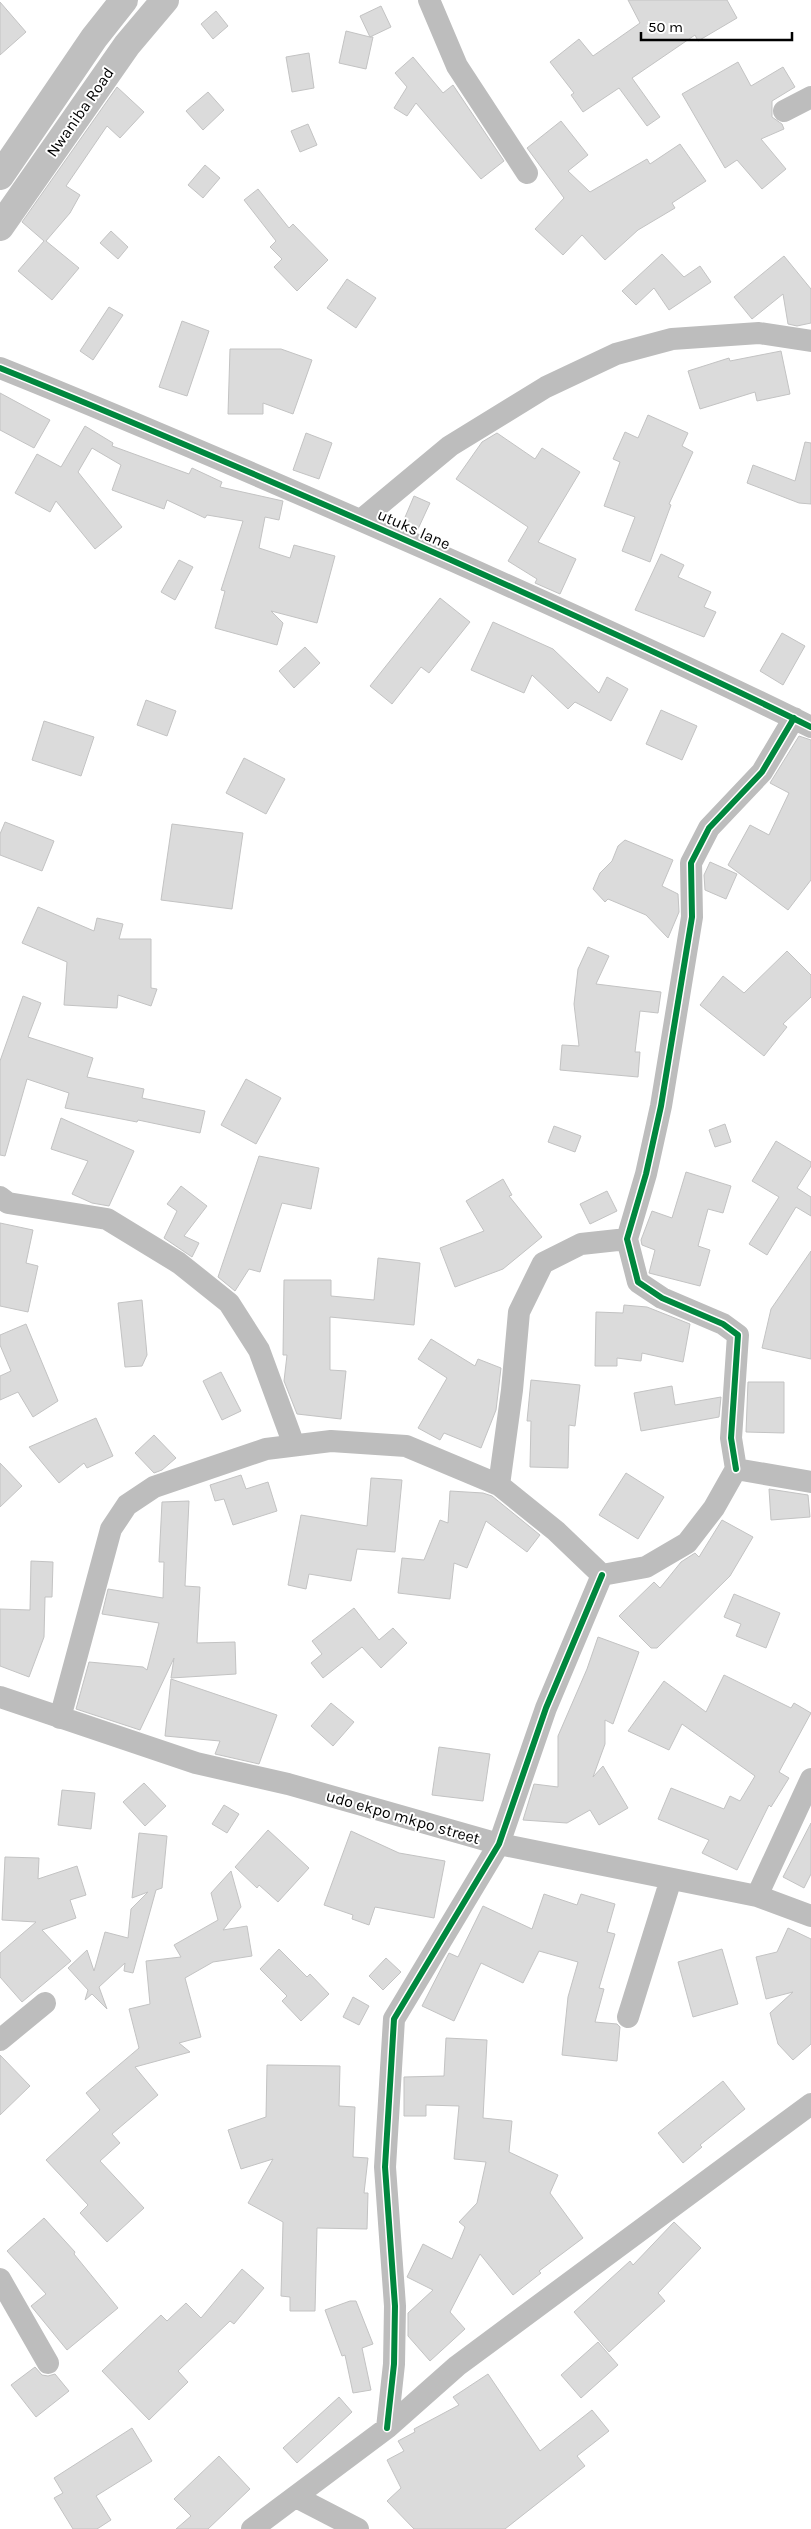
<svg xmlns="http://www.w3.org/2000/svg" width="811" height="2529" viewBox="0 0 811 2529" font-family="Karla,sans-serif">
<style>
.building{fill:#dbdbdb;stroke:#c3c3c3}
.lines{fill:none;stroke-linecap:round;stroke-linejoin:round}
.minor{stroke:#bdbdbd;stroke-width:22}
.secondary{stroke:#bfbfbf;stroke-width:28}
.cycleway-casing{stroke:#fff;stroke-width:9}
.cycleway{stroke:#00873e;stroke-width:6}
.labels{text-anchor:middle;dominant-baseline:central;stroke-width:4;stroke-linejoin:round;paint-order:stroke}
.street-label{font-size:16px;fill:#000;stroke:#fff}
</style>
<rect width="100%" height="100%" fill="#fff"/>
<path class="building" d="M628 0H727L737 18 698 41 695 35 632 78 660 117 647 126 619 88 583 112 571 95 574 93 550 62 579 39 593 56 640 23Z
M0 2 26 32 0 55Z
M381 6 391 27 370 37H373L366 69 339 63 346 31 370 37 360 16Z
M216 11 228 26 213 39 201 24Z
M309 53 314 88 292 92 286 57Z
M413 57 443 93 453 85 504 161 481 179 416 103 407 116 394 108 407 87 395 73Z
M738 62 751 86 783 67 795 87 772 101V117L782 124 784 129 761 139 786 169 762 189 737 160 725 168 682 94Z
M117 87 144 112 120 138 107 126 66 186 80 195 70 213 46 241 79 268 52 300 18 271 44 241 22 222Z
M208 92 224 110 203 130 186 111Z
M561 121 588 155 568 171 590 192 647 159 650 164 680 144 706 181 672 203 675 208 638 230 605 260 582 235 563 255 535 229 564 198 527 148Z
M308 124 317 145 300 152 291 131Z
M205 165 220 178 203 198 188 185Z
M258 189 289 228 293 224 328 260 297 291 274 267 282 259 270 247 276 241 244 200Z
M111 231 128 247 118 259 100 243Z
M662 254 684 277 700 266 711 282 669 310 654 288 636 305 622 291Z
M784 256 811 289V323L797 326 788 324 783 294 752 319 734 297Z
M347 279 376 298 356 328 327 308Z
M109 307 123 315 93 360 80 351Z
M182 321 209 331 187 396 159 387Z
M230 349H281L312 360 293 414 263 403V414H228Z
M781 351 790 394 757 401 755 392 700 409 688 371 729 358 730 361Z
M0 393 50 420 34 448 0 430Z
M648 415 688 433 682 446 693 452 669 504 671 505 650 562 622 551 635 517 604 506 620 462 613 459 625 432 638 438Z
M85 426 113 443 112 446 189 474 192 468 222 482 220 487 283 501 279 520 265 517 259 548 290 558 294 545 335 556 317 623 271 611 283 623 277 645 215 628 225 591 221 590 243 521 207 515 205 518 167 500 164 509 112 490 121 465 92 448 78 472 122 527 95 549 56 501 50 512 15 493 37 454 61 467Z
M306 433 332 443 319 479 293 470Z
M497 433 535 459 542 448 580 472 538 542 576 559 560 594 535 583 537 579 508 561 528 527 456 479 482 442Z
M805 442 811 443V504L799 503 747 483 753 465 795 481Z
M414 496 430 503 418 529 403 522Z
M661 554 684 565 678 577 711 592 704 607 716 612 704 637 635 610Z
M179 560 193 567 175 600 161 592Z
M440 598 470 622 429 673 421 667 392 704 370 686Z
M493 622 553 649 599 693 607 677 628 689 611 721 575 702 568 709 532 675 524 693 471 670Z
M782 633 805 646 783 685 760 671Z
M305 647 320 663 294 688 279 671Z
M146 700 176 711 167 736 137 725Z
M661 710 697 726 682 760 646 744Z
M44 721 94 737 81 776 32 760Z
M799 736 811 740V880L788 910 728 865 750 825 769 835 789 793 770 783Z
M244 758 285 779 266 814 226 793Z
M5 822 54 841 42 871 0 855V834Z
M172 824 243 833 232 909 161 900Z
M625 840 673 860 662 886 678 894 679 912 668 938 646 915 608 899 605 902 593 889 600 873 612 861 618 846Z
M710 862 737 874 726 899 705 890 704 875Z
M38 907 94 931 97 918 123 924 119 939H151V988L157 989 151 1006 118 995 117 1008 64 1005 67 962 22 943Z
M588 947 609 956 596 984 661 992 658 1013 640 1011 635 1052H640L638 1077 560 1070 562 1045 579 1046 574 1004 578 969Z
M787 951 811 975V997L783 1024 787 1027 764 1056 700 1005 723 976 744 993Z
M23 996 41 1003 28 1037 93 1058 87 1077 144 1089 142 1098 205 1111 200 1133 138 1120 137 1122 65 1108 69 1093 27 1079 5 1156 0 1155V1061Z
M246 1079 281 1098 256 1144 221 1125Z
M61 1118 134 1151 109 1206 92 1203 72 1194 88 1161 51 1149Z
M725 1124 731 1142 715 1147 709 1130Z
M554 1126 581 1136 575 1152 548 1142Z
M776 1141 811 1162V1166L797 1188 811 1197V1216L796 1207 767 1255 749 1244 779 1197 752 1181Z
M259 1156 319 1168 311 1209 282 1203 260 1272 249 1269 235 1291 218 1277Z
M686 1172 731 1186 723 1213 708 1209 698 1246 710 1250 700 1286 649 1273 655 1250 642 1245 641 1240 652 1211 672 1218Z
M503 1179 512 1195 509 1196 542 1237 503 1269 455 1287 440 1248 484 1231 466 1201Z
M181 1186 207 1206 184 1236 199 1243 192 1257 164 1238 177 1211 167 1204Z
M607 1191 617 1211 590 1224 580 1204Z
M0 1223 33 1230 26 1263 38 1266 28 1312 0 1306Z
M811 1251V1359L762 1348 771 1309Z
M378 1258 420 1263 414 1325 330 1317V1370L346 1371 341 1419 297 1414 284 1381 287 1355H283L284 1280H331V1296L374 1300Z
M142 1300 147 1355 142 1366 125 1367 118 1303Z
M624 1305 647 1307 690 1324 683 1362 642 1353 641 1361 617 1358V1366H595L596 1312 623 1313Z
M26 1324 58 1401 33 1417 18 1392 0 1400V1376L11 1371 0 1345V1335Z
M431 1339 475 1366 478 1359 501 1368 496 1410 481 1448 444 1433 440 1440 418 1428 447 1378 418 1359Z
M221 1372 241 1411 222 1420 203 1381Z
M531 1380 580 1385 575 1426 569 1425 568 1468 530 1467 531 1421H527Z
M748 1382H784V1433L746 1432Z
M672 1386 675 1405 721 1397 719 1417 641 1431 634 1393Z
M96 1418 113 1456 87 1468 84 1463 59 1483 29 1447Z
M154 1435 176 1458 162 1470 154 1473 135 1453Z
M0 1463 22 1486 0 1507Z
M626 1473 664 1497 638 1539 599 1515Z
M241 1475 246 1489 268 1482 277 1511 233 1525 224 1499 215 1501 210 1485Z
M371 1478 402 1480 395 1552 357 1549 351 1581 309 1574 306 1589 288 1585 301 1515 367 1526Z
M769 1489 808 1495 810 1517 771 1520Z
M450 1491 483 1493 492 1496 540 1535 527 1552 486 1521 467 1568 454 1563 450 1599 398 1593 402 1558 424 1560 440 1520 448 1523Z
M189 1501 185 1586 200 1587 197 1643 235 1642 236 1674 171 1678 174 1658 140 1730 76 1709 89 1662 143 1667 147 1670 159 1623 102 1614 108 1589 163 1598 164 1562H159L162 1502Z
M722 1520 753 1537 730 1576 657 1648H651L619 1616 654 1582 660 1588 681 1562 695 1553 699 1557Z
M31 1561 53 1562 52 1597H45L44 1637 29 1677 0 1666V1609L30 1610Z
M734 1594 780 1613 766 1648 736 1636 741 1624 724 1617Z
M354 1608 379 1640 393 1628 407 1643 381 1668 362 1647 323 1678 311 1663 322 1654 312 1641Z
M598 1637 639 1652 613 1724 605 1720V1744L593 1777 603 1766 628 1808 599 1825 590 1810 567 1823 523 1820 534 1784 558 1787V1736L587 1669Z
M724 1675 791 1708 794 1703 811 1713 779 1772 789 1778 771 1807 769 1805 737 1870 702 1853 709 1840 658 1819 671 1788 724 1809 730 1796 740 1801 755 1776 682 1724 669 1750 628 1731 664 1681 706 1712Z
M171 1679 277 1715 259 1764 215 1754 220 1741 165 1736Z
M331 1703 354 1722 333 1746 311 1726Z
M439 1747 490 1754 483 1801 432 1795Z
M144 1783 166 1806 145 1826 123 1802Z
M62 1790 95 1793 91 1829 58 1825Z
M224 1805 239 1814 227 1833 212 1824Z
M811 1823V1874L804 1888 783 1877Z
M268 1830 309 1868 278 1902 259 1885 257 1888 235 1867Z
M351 1831 399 1853 445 1861 434 1918 375 1907 369 1925 352 1919 353 1915 324 1905Z
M139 1833 167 1836 162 1888 156 1890 133 1973 124 1971 125 1963 99 1987 107 2009 92 1994 85 2000 88 1990 68 1968 87 1950 94 1971 105 1932 128 1938 131 1909 148 1892 132 1898Z
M5 1857 39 1858 38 1879 77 1866 86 1895 70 1900 76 1918 42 1930 71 1961 22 2002 0 1977V1953L36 1922 2 1920Z
M231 1871 241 1907 223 1930 247 1926 252 1956 213 1962 185 1978 201 2037 179 2043 190 2052 135 2067 158 2095 112 2134 120 2143 100 2161 144 2208 107 2242 80 2213 88 2205 46 2160 100 2110 86 2093 139 2048 129 2009 150 2004 146 1961 181 1957 174 1945 218 1920 211 1893Z
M544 1894 577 1905 581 1894 615 1904 607 1932 615 1934 599 1988 604 1989 595 2022 617 2024 620 2027 617 2061 562 2055 568 1997 578 1962 539 1951 523 1983 481 1963 454 2021 422 2006 449 1953 458 1957 483 1906 532 1929Z
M788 1928 811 1939V2044L793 2060 778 2044 770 2013 793 1992 766 1999 756 1957 777 1952Z
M279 1949 307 1977 310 1974 329 1994 301 2021 282 2001 287 1996 260 1969Z
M722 1949 738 2004 693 2017 678 1962Z
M386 1958 401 1972 383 1990 369 1976Z
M353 1997 369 2006 359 2025 343 2017Z
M446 2038 487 2040 483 2118 512 2121 509 2152 558 2175 550 2193 583 2238 539 2271 541 2273 513 2295 480 2254 450 2312 465 2329 430 2361 408 2336V2313L433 2290 407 2277 423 2244 452 2259 465 2227 459 2222 477 2203 486 2162 454 2159 459 2106 426 2105V2116H404V2077L444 2076Z
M0 2055 30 2086 0 2115Z
M267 2065 340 2066 339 2106 355 2107 353 2157 368 2158 364 2193H368L367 2229 317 2228 315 2311H290V2297L281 2296 283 2222 248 2203 273 2159 241 2169 228 2130 266 2117Z
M723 2081 745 2109 700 2145 702 2147 683 2163 658 2133Z
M44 2218 75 2252 74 2254 118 2308 67 2350 31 2306 46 2294 7 2251Z
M674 2222 701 2248 658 2293 665 2301 609 2352 574 2312 630 2261 633 2265Z
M242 2269 264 2288 234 2324 230 2321 178 2371 188 2382 149 2420 102 2371 161 2315 167 2321 186 2303 201 2318Z
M350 2301H356L373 2344 362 2348 371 2390 353 2393 345 2355 342 2356 325 2310Z
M598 2342 618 2365 581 2398 561 2375Z
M35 2367 42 2375 48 2376 55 2374 69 2391 36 2417 11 2385Z
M488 2374 540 2451 592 2410 609 2431 577 2456 585 2466 505 2529H414L387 2501 401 2488 387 2460 404 2451 398 2441 415 2432 414 2429 459 2405 453 2397Z
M339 2397 352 2412 297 2463 283 2448Z
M132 2428 152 2461 96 2496 111 2520 97 2529H73L54 2498 63 2493 54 2478Z
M219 2456 250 2489 208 2529H176L191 2516 174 2499Z"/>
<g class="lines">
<path class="minor" d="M429 0 457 66 527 173
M784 111 811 97
M0 368C152 429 301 494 451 560 572 614 692 668 811 727
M361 520 450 446 546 387 616 354 672 339 759 333 811 341
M0 1197 8 1203 107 1219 179 1263 229 1303 259 1350 294 1445
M736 1469 731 1438 738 1335 723 1324 662 1298 638 1282 627 1239 646 1174 661 1106 692 917 691 863 709 828 762 772 794 718
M499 1485 512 1390 519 1312 543 1263 581 1244 627 1239
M602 1575 646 1567 687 1543 714 1508 736 1469 811 1482
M0 1697 196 1763 288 1784 499 1844 757 1896 811 1916
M60 1718 111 1529 127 1505 154 1487 266 1449 331 1441 406 1446 499 1485 556 1531 602 1575
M757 1896 811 1779
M628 2017 671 1879
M0 2040 45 2003
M0 2279 48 2363
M387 2428 394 2364 395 2306 385 2167 394 2019 499 1844 546 1708 602 1575
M296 2497 358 2529
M252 2529 387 2428 457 2366 811 2104"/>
<path class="secondary" d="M0 176 94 38 124 0
M0 227 127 45 165 0"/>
<defs>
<path id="cycleway" d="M0 368C152 429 301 494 451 560 572 614 692 668 811 727
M736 1469 731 1438 738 1335 723 1324 662 1298 638 1282 627 1239 646 1174 661 1106 692 917 691 863 709 828 762 772 794 718
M387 2428 394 2364 395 2306 385 2167 394 2019 499 1844 546 1708 602 1575"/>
</defs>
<use href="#cycleway" class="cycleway-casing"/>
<use href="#cycleway" class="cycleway"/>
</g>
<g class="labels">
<g class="street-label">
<text transform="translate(80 112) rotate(-55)">Nwaniba Road</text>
<text transform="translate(414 529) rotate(24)">utuks lane</text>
<text transform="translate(403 1817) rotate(16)">udo ekpo mkpo street</text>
</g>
</g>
<path d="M641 32v8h151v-8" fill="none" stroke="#000000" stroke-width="2.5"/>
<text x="648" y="32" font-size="15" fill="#000000" stroke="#ffffff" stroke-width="4" paint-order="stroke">50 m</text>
</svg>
